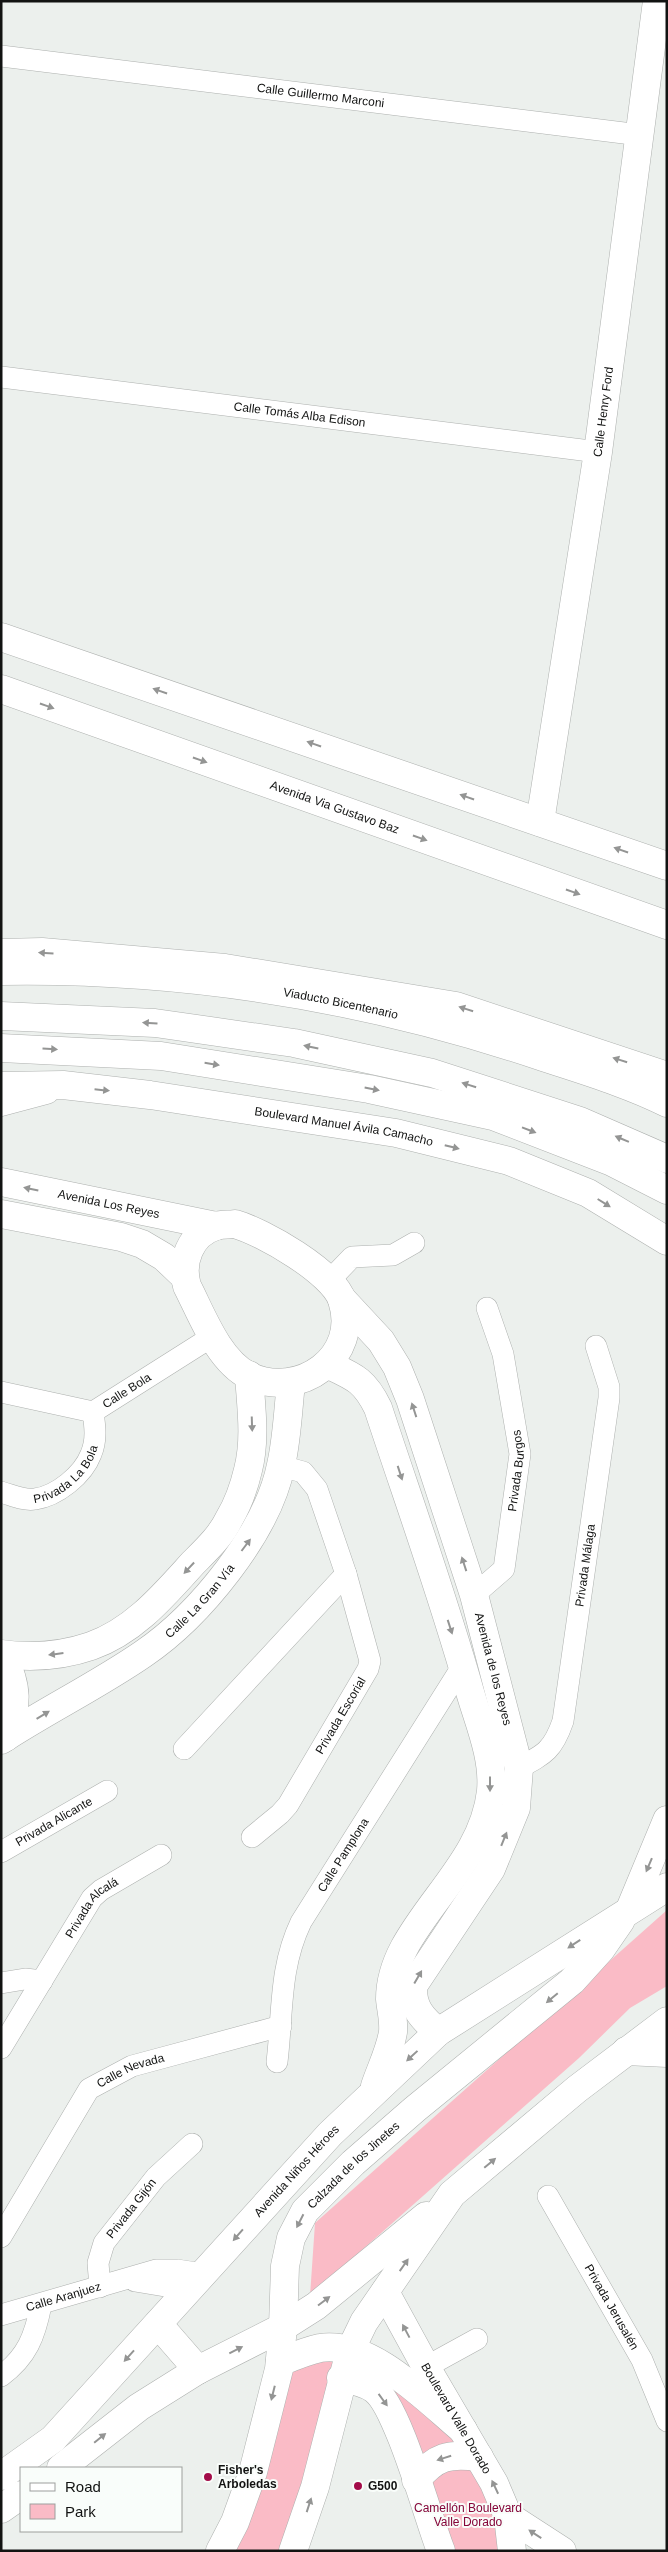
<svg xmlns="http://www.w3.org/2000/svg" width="668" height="2552" viewBox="0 0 668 2552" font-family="Helvetica,sans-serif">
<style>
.green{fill:#fabbc6}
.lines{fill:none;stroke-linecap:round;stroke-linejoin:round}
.street-casing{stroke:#adb0ae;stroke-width:22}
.secondary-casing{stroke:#adb0ae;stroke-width:29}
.primary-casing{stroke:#adb0ae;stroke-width:29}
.highway-casing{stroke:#adb0ae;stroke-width:29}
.street{stroke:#fff;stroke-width:21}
.secondary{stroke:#fff;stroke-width:28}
.primary{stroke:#fff;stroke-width:28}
.highway{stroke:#fff;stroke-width:28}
.oneway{fill:#949594}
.poi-dot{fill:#a30c49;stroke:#f9fdfa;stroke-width:2}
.labels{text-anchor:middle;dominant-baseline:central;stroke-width:4;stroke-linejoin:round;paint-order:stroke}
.street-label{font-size:12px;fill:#121312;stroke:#f9fdfa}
.poi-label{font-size:12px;font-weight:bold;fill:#121312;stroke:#f9fdfa;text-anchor:start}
.park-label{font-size:12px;fill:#85063a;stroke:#f9fdfa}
</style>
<rect width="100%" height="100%" fill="#ecf0ed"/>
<path class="green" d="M667 1910V1986L630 2008 579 2058 310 2296 315 2223Z
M352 2353 477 2456 416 2478Z
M348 2354 290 2551H225L282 2363Z
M477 2459 509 2551H444L425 2497 438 2461Z"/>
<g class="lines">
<defs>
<g id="street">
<path id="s1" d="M1 56 640 135"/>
<path id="s2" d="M1 377 598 452"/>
<path d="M328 1282 352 1257 393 1255 414 1243"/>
<path id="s3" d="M1 1392 93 1412 213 1336"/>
<path id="s4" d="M1 1492C12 1495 24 1501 35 1499 57 1496 83 1475 91 1454 97 1440 95 1426 93 1412"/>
<path id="s5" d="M474 1595 504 1569 520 1454 503 1354 487 1308"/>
<path d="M184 1749 346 1574"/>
<path id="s6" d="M519 1768C545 1754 553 1750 563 1721L609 1398V1387L596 1346"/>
<path id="s7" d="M252 1837 280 1814 288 1805 368 1669 370 1661 346 1574 317 1489 303 1472 281 1466"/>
<path id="s8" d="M1 1852 107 1791"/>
<path d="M1 1983 25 1979 42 1981"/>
<path id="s9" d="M1 2048 92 1898 101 1890 161 1855"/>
<path id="s10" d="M277 2062C283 2012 279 1968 301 1922L463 1665"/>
<path id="s11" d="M548 2196 642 2360 667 2421"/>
<path id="s12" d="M1 2237 89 2089 132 2066 281 2026"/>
<path d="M135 2281 189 2290"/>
<path id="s13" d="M100 2287 98 2263 104 2243 156 2177 192 2144"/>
<path id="s14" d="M1 2315 156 2270H177L203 2274"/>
<path d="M426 2367 477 2339"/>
<path d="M1 2376C27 2357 35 2336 41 2305"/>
</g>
<g id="secondary">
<path id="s15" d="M540 822 598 452 657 1"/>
<path d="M1 1102 46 1090"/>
<path id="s16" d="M1 1182 216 1226"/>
<path d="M1 1214 121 1237 142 1244 164 1257 183 1275"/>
<path d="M235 1224C263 1232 333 1272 342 1300 361 1357 299 1400 249 1376 218 1360 202 1315 187 1286 180 1262 190 1234 216 1226 222 1224 229 1225 235 1224Z"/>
<path id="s17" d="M342 1299 381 1341 397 1367 410 1399 474 1595 519 1768 516 1808 491 1869 413 1986C412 2008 422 2018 438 2032"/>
<path d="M329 1365C355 1377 365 1381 378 1408 409 1502 443 1596 470 1692 479 1723 494 1757 491 1791 484 1854 432 1896 404 1948 396 1963 390 1982 390 1999 391 2010 394 2020 393 2032 390 2051 381 2068 375 2086"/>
<path d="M1 1654C31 1658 62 1656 91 1646 134 1631 164 1595 193 1563 206 1550 221 1536 229 1519 238 1504 244 1487 248 1470 256 1439 251 1406 249 1375"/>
<path d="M3 1655C18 1688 18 1703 6 1737"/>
<path id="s18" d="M1 1740C47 1710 98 1685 143 1654 199 1616 268 1532 281 1465 287 1439 288 1410 291 1383"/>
<path d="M626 2051 667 2053"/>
<path id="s19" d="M385 2292 426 2367 494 2483 508 2516 512 2551"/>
<path d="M158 2324 198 2370"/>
<path d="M341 2378C352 2380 364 2382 374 2389 398 2406 428 2518 441 2551"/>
<path d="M61 2468 139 2407 198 2370 283 2327 316 2306 426 2216"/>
<path id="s20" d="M1 2476 53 2439 330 2134 438 2032 667 1887"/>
<path d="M416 2480C436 2456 449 2453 479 2457"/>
<path d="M1 2509 21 2495"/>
<path d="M508 2516 562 2551"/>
<path id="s21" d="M220 2551 235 2522 253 2472 279 2369 283 2327 285 2266 291 2238 305 2211 353 2163 415 2109 572 1981 601 1949 621 1920"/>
<path d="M293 2551 315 2487 350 2351 364 2322 452 2194 577 2089 667 2021"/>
</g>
<g id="primary">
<path d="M1 637 667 866"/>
<path id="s22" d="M1 689 667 925"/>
<path d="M1 953 42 952 225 968 456 1006 667 1076"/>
<path id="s23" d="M1 1086 63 1085 150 1095 396 1133 509 1161 588 1193 667 1241"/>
<path d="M630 1909 667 1820"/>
<path d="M280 2362C292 2357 306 2351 320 2348 370 2340 427 2400 463 2430"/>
</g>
<g id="highway">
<path id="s24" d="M1 971C184 968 367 998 540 1056 582 1070 627 1083 667 1103"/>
<path d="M1 1016 155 1023 294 1043 432 1073 580 1121 667 1159"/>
<path d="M1 1048 161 1056 369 1089 493 1116 612 1162 667 1190"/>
</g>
</defs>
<use href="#street" class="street-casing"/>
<use href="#secondary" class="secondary-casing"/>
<use href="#primary" class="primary-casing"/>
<use href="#highway" class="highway-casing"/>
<use href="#street" class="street"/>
<use href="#secondary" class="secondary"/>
<use href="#primary" class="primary"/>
<use href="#highway" class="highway"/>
</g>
<defs><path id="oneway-solid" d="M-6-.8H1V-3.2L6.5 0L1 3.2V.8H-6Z" transform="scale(1.25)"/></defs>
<g class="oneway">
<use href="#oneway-solid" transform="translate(160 691) rotate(-161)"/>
<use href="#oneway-solid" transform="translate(47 706) rotate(19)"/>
<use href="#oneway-solid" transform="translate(314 744) rotate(-161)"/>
<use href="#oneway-solid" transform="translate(200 760) rotate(19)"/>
<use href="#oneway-solid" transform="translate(467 797) rotate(-161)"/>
<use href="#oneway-solid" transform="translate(420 838) rotate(19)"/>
<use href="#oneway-solid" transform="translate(621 850) rotate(-161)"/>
<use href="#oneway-solid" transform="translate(573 892) rotate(19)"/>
<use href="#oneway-solid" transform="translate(46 953) rotate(-177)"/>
<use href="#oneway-solid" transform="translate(466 1009) rotate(-162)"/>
<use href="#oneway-solid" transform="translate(150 1023) rotate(-176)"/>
<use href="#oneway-solid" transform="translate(311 1047) rotate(-168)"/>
<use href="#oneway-solid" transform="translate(50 1049) rotate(3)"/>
<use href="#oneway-solid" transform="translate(620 1060) rotate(-162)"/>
<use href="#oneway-solid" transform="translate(212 1064) rotate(9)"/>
<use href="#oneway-solid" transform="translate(469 1085) rotate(-162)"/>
<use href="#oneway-solid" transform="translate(372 1089) rotate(11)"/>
<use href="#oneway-solid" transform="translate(102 1090) rotate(6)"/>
<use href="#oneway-solid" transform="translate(529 1130) rotate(21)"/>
<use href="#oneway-solid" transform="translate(622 1139) rotate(-157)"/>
<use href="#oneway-solid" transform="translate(452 1147) rotate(14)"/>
<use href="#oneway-solid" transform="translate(31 1189) rotate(-168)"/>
<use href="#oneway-solid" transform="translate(604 1203) rotate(32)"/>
<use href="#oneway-solid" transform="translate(414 1410) rotate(-108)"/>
<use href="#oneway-solid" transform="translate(252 1424) rotate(88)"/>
<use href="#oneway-solid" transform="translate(400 1473) rotate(72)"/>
<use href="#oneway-solid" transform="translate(246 1545) rotate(-53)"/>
<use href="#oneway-solid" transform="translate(464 1564) rotate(-108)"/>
<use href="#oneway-solid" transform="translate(189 1568) rotate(133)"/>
<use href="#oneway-solid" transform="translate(450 1627) rotate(72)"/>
<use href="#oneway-solid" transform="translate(56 1654) rotate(173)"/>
<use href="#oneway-solid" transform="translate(43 1715) rotate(-31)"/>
<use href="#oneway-solid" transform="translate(490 1784) rotate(90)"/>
<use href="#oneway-solid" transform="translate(504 1839) rotate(-68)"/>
<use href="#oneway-solid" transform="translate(649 1865) rotate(113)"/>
<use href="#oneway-solid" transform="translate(574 1944) rotate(147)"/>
<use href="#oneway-solid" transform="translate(418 1977) rotate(-60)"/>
<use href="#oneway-solid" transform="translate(552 1998) rotate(140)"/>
<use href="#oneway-solid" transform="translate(412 2056) rotate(137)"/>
<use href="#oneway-solid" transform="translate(490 2163) rotate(-40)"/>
<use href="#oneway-solid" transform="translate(300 2221) rotate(117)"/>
<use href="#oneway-solid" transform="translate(238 2235) rotate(131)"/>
<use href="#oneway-solid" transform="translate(404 2265) rotate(-55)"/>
<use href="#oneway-solid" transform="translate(324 2301) rotate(-37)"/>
<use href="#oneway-solid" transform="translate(406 2331) rotate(-118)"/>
<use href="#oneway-solid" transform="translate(236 2350) rotate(-27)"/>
<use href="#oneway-solid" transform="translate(129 2356) rotate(132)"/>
<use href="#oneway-solid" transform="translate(273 2393) rotate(104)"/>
<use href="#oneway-solid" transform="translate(383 2400) rotate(54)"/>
<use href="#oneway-solid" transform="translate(100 2438) rotate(-39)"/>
<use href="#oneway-solid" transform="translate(444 2458) rotate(163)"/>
<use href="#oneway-solid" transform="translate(495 2487) rotate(-115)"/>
<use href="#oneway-solid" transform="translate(309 2505) rotate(-72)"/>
<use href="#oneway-solid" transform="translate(535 2534) rotate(-147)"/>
</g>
<g class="poi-dot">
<circle cx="208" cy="2477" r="5"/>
<circle cx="358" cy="2486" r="5"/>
</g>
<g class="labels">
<g class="street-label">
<text stroke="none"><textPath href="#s1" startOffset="322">Calle Guillermo Marconi</textPath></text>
<text stroke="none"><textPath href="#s15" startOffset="415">Calle Henry Ford</textPath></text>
<text stroke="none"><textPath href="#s2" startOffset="301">Calle Tomás Alba Edison</textPath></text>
<text stroke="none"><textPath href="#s22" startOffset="354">Avenida Via Gustavo Baz</textPath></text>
<text stroke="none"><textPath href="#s24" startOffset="342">Viaducto Bicentenario</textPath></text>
<text stroke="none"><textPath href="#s23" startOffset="346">Boulevard Manuel Ávila Camacho</textPath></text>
<text stroke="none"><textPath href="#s16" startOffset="110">Avenida Los Reyes</textPath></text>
<text stroke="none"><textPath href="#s3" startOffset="134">Calle Bola</textPath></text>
<text stroke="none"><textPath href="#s4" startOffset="76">Privada La Bola</textPath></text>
<text stroke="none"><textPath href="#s5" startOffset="139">Privada Burgos</textPath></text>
<text stroke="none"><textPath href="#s6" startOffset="224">Privada Málaga</textPath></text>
<text stroke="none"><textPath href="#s18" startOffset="244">Calle La Gran Vía</textPath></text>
<text stroke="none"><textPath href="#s17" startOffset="405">Avenida de los Reyes</textPath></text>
<text stroke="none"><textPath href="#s7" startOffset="152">Privada Escorial</textPath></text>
<text stroke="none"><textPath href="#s8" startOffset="61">Privada Alicante</textPath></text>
<text stroke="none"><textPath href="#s10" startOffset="222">Calle Pamplona</textPath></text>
<text stroke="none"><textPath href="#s9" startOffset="168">Privada Alcalá</textPath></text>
<text stroke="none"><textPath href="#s12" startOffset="218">Calle Nevada</textPath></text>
<text stroke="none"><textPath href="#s21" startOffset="421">Calzada de los Jinetes</textPath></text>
<text stroke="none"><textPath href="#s20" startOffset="426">Avenida Niños Héroes</textPath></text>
<text stroke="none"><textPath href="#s13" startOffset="89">Privada Gijón</textPath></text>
<text stroke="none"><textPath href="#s14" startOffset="65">Calle Aranjuez</textPath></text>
<text stroke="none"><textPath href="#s11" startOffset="128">Privada Jerusalén</textPath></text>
<text stroke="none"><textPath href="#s19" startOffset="145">Boulevard Valle Dorado</textPath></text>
</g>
<g class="poi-label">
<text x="218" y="2470">Fisher's<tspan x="218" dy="14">Arboledas</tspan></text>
<text x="368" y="2486">G500</text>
</g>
<g class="park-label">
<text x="468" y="2508">Camellón Boulevard<tspan x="468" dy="14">Valle Dorado</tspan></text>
</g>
</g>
<rect width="668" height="2552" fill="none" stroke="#121312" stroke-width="5"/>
<rect x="20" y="2467" width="162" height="65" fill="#f9fdfa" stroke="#9d9f9d"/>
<rect x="30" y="2483" width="25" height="8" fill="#ffffff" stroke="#9d9f9d"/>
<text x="65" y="2492" font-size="15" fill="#121312">Road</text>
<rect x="30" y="2504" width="25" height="15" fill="#fabbc6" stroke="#9d9f9d"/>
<text x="65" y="2517" font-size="15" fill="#121312">Park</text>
</svg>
